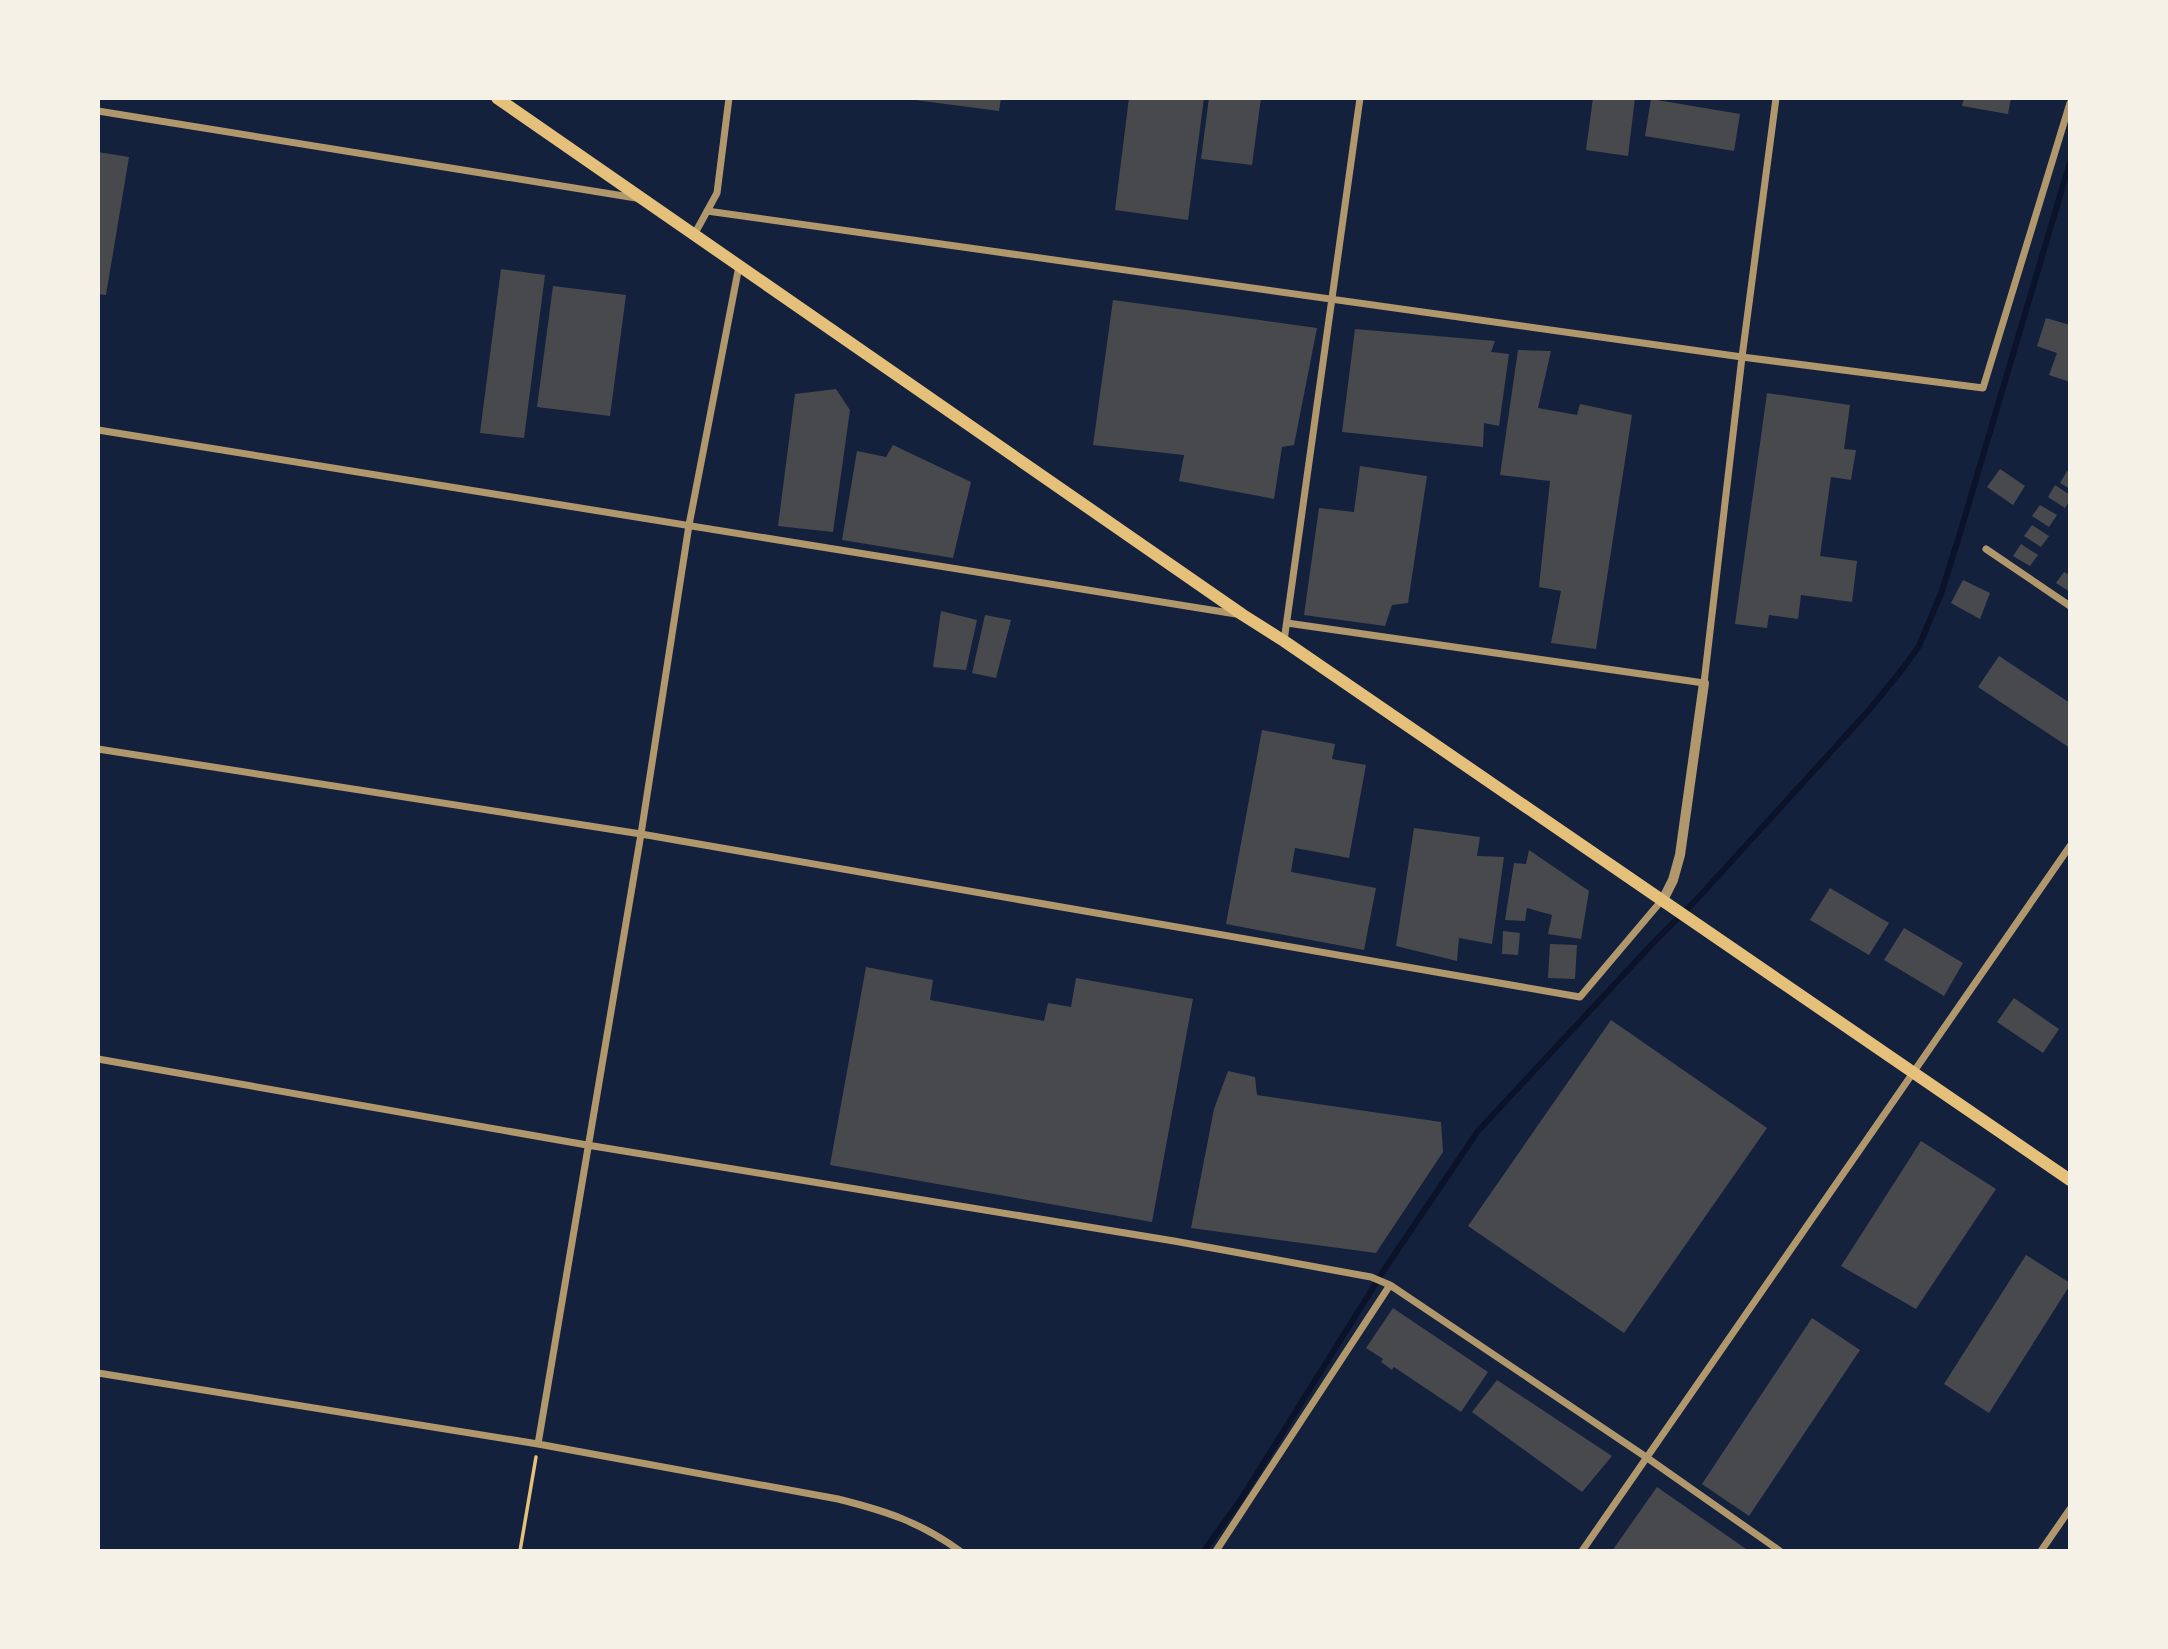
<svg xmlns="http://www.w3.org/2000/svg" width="2168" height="1649" viewBox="0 0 2168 1649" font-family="'Fira Sans Condensed',sans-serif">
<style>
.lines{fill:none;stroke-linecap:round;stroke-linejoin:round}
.stream{stroke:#0b132b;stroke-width:6}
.building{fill:#48494c}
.path{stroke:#e5c07b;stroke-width:3.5}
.minor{stroke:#b1986c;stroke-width:7}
.tertiary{stroke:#b1986c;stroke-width:10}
.primary{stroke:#e5c07b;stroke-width:12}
</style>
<rect width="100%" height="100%" fill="#14213d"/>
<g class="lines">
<path class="stream" d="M1204 1551 1241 1499 1386 1267 1478 1131 1653 943 1697 899 1870 709 1904 667 1919 646 1942 591 1960 533 2070 162"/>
</g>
<path class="building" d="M915 98H1001L999 111 915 100Z
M1129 98H1204L1188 220 1115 210Z
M1209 98H1261L1252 165 1201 159Z
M1593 98H1635L1628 156 1586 150Z
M1964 98H2011L2008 114 1962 106Z
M1651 99 1740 114 1734 151 1645 136Z
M98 152 129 157 106 295 98 294Z
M501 269 545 275 524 438 480 433Z
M553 286 626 295 610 416 537 407Z
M1113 300 1317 328 1294 445 1282 447 1274 499 1179 481 1184 455 1093 445Z
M2046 318 2070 325V382L2049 375 2057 353 2037 346Z
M1355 329 1495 341 1491 352 1509 354 1499 426 1484 423 1483 447 1342 432Z
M1518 350 1551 351 1538 408 1577 415 1580 404 1632 415 1596 649 1551 643 1561 591 1539 587 1550 481 1500 475Z
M836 389 850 410 833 532 778 526 795 394Z
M1767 393 1850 405 1844 449 1856 450 1851 480 1831 477 1820 556 1857 561 1852 602 1801 595 1798 619 1769 615 1767 628 1735 624Z
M893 445 971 482 953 558 842 540 857 451 886 457Z
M1360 466 1427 476 1408 603 1392 605 1385 626 1304 615 1319 508 1354 512Z
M2000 469 2025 486 2013 505 1987 487Z
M2067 471 2070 473V489L2060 483Z
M2055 485 2070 495V500L2065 508 2048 497Z
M2040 505 2057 515 2049 527 2032 516Z
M2032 525 2049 536 2041 547 2024 536Z
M2021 544 2038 555 2030 566 2013 556Z
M2064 572 2070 575V592L2056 583Z
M1963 580 1990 593 1980 619 1951 603Z
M941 611 977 620 966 670 933 667Z
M985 615 1011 620 996 678 972 673Z
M1999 656 2070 703V748L1978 687Z
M1262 730 1335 744 1332 759 1366 765 1349 858 1295 848 1291 872 1376 888 1364 950 1226 924Z
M1414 828 1480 837 1477 856 1504 857 1492 944 1459 938 1457 961 1396 946Z
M1529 850 1589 891 1581 939 1548 934 1552 915 1527 908 1525 921 1505 920 1514 863 1526 864Z
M1830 888 1889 923 1869 955 1810 920Z
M1904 928 1963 963 1944 996 1884 960Z
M1503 931 1520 933 1518 955 1502 954Z
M1550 944 1577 945 1575 979 1548 978Z
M866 967 933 980 930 1000 1044 1021 1048 1003 1071 1007 1076 978 1193 999 1152 1222 830 1165Z
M2014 998 2059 1029 2043 1053 1997 1022Z
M1611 1020 1767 1128 1624 1333 1468 1226Z
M1228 1071 1255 1077 1257 1095 1441 1122 1443 1152 1376 1253 1191 1228 1214 1109Z
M1921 1141 1996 1189 1916 1309 1841 1266Z
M2026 1255 2070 1283V1285L1989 1413 1944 1384Z
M1393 1308 1488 1372 1461 1412 1394 1367 1392 1370 1381 1362 1383 1359 1366 1348Z
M1812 1318 1860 1350 1749 1516 1702 1484Z
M1497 1380 1612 1456 1582 1492 1472 1412Z
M1657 1487 1749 1551H1612Z"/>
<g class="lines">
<path class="path" d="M520 1551 536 1457"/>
<path class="minor" d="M98 111 636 198
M707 211 1742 357 1983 388 2070 103
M694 235 717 193 729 98
M98 430 1236 614
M1986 549 2070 606
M1287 623 1704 683 1742 357 1776 98
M1284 641 1360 98
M98 749 641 834 1580 997 1662 900
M98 1059 587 1145 1174 1241 1371 1277 1390 1285 1646 1457 1780 1551
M98 1373 538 1444 838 1499C886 1511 920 1522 960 1551
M538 1444 641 834 689 525 739 266
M1216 1551 1390 1285
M1582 1551 2070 846
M2041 1551 2070 1509"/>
<path class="tertiary" d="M1663 900 1673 880 1680 855 1704 683"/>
<path class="primary" d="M497 98 1243 615 1284 641 2070 1180"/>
</g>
<rect width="2168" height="1649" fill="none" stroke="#f6f1e7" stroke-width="200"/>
</svg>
